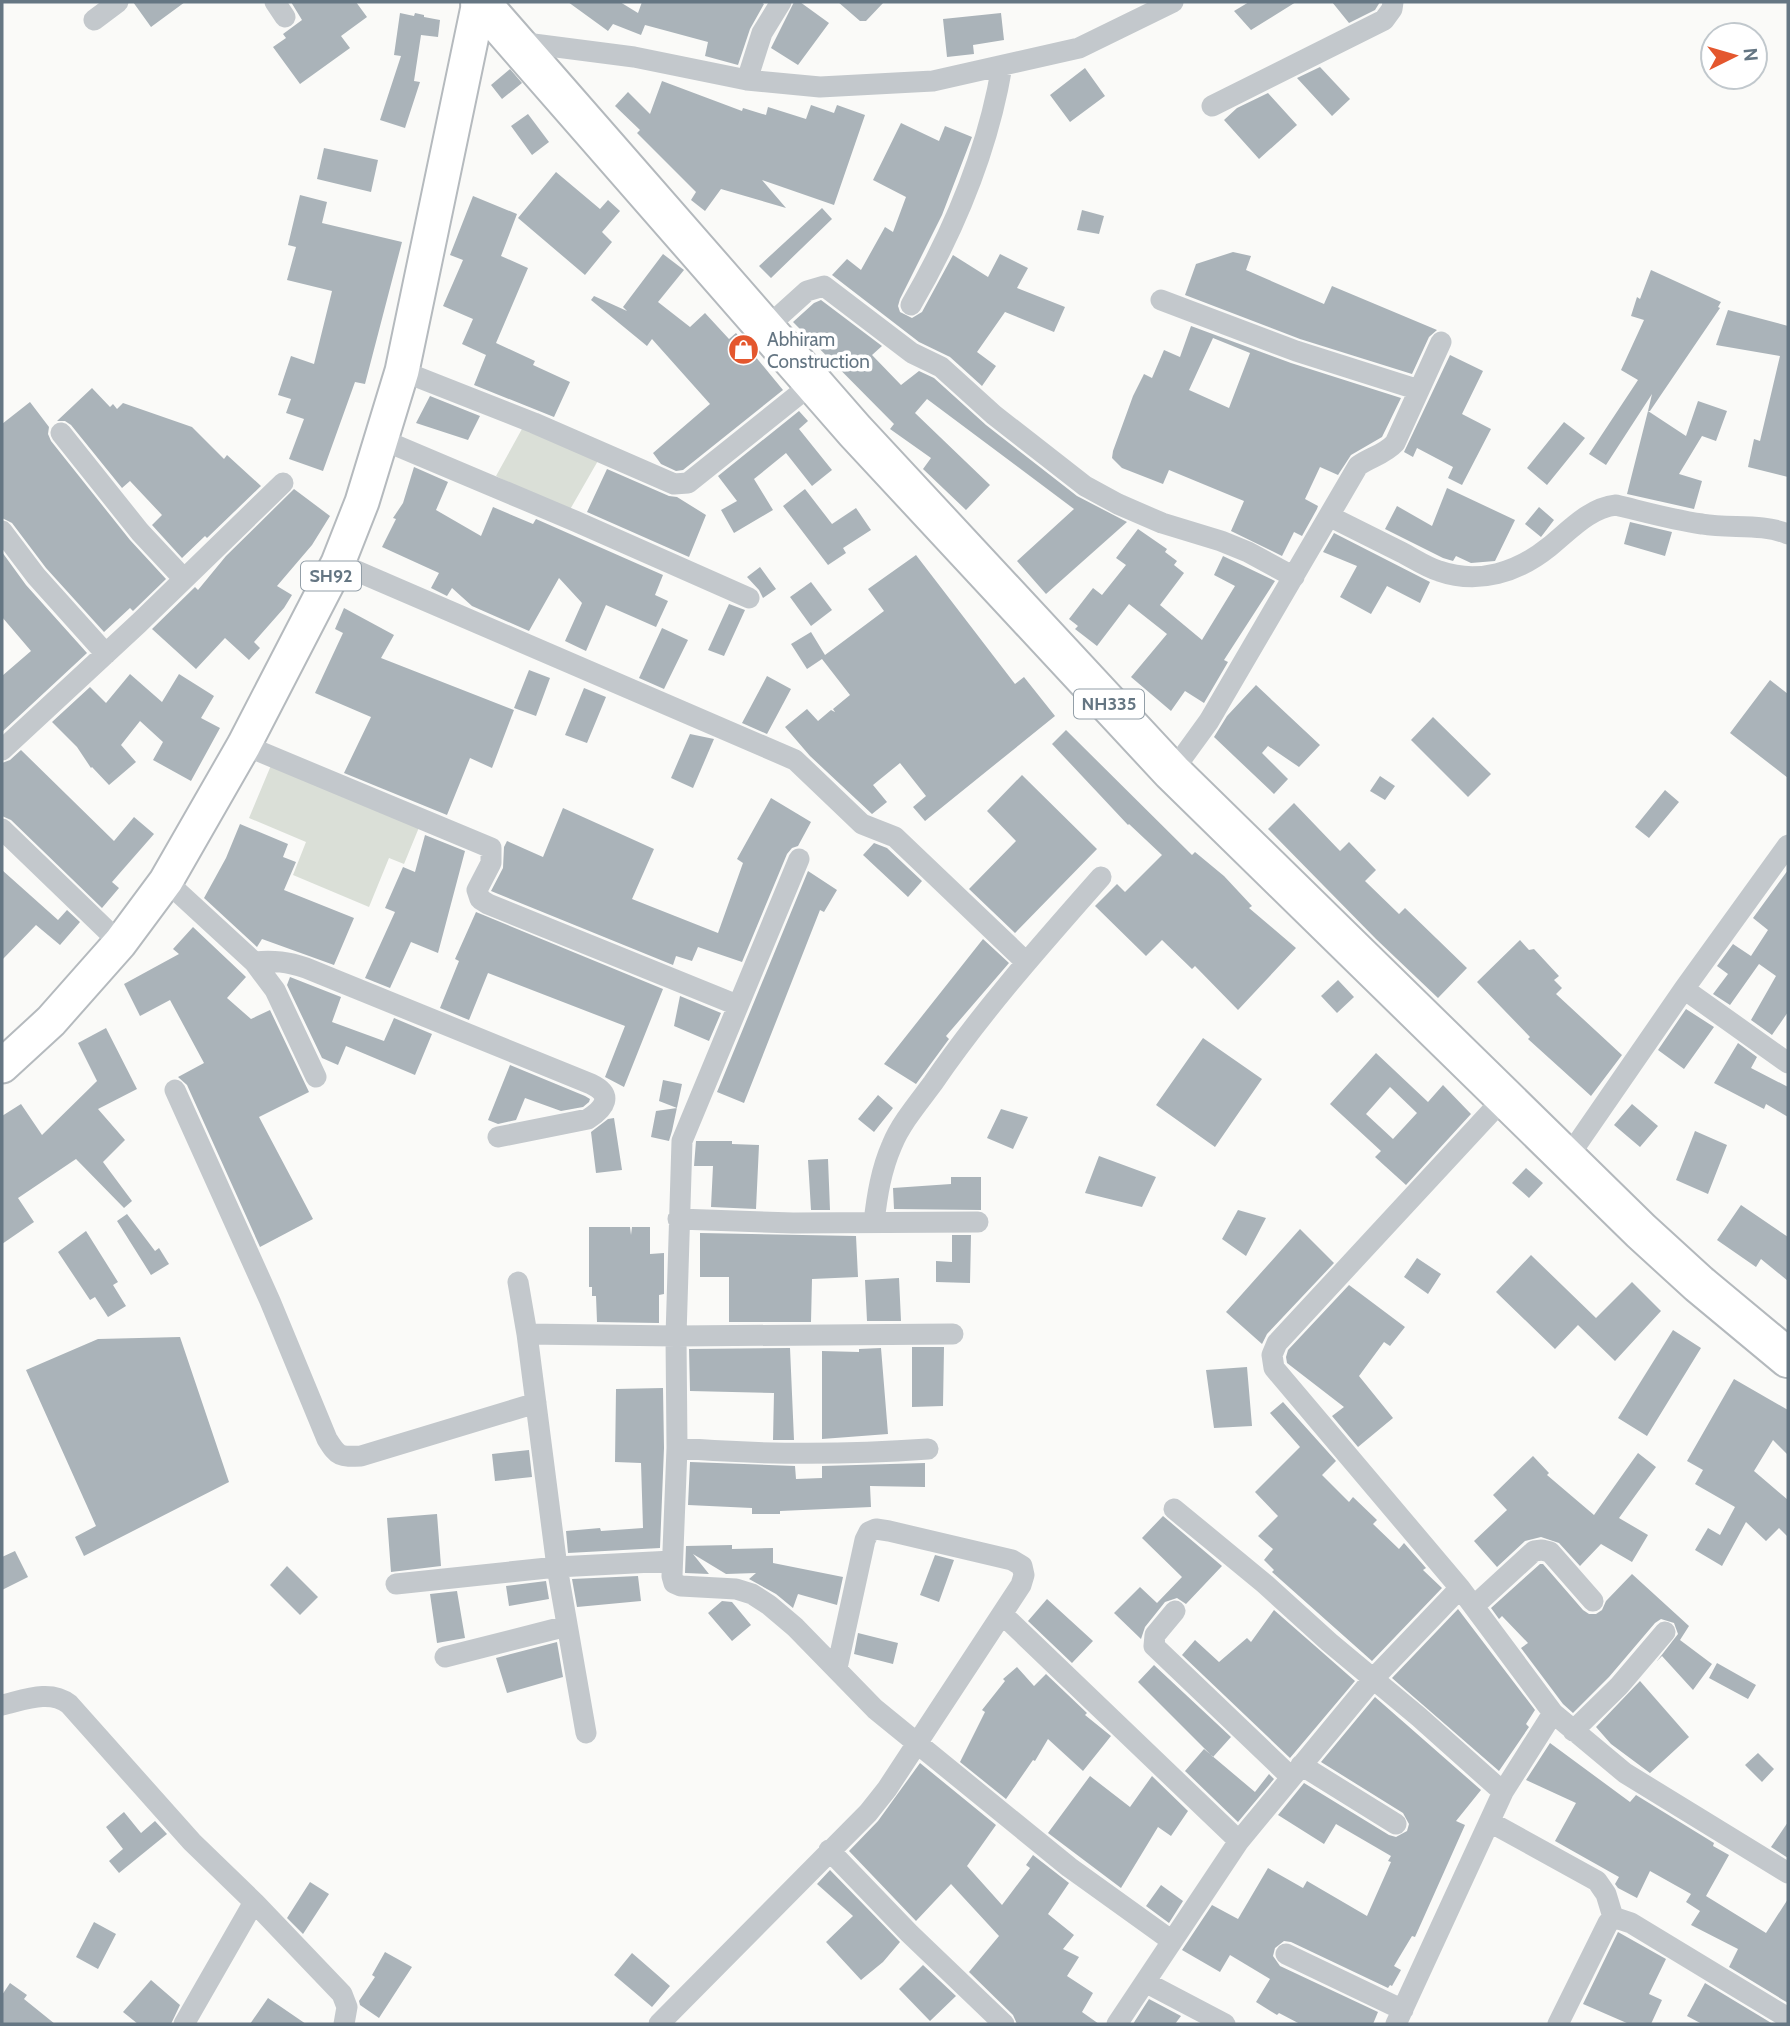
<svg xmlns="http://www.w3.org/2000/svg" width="1790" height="2026" viewBox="0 0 1790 2026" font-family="Cabin,sans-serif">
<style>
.green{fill:#dadfd7}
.building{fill:#aab3b9;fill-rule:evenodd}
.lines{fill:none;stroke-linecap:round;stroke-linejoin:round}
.primary-casing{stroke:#b5babe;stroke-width:37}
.highway-casing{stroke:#b4b9bd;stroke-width:42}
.street{stroke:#c3c8cc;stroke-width:21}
.primary{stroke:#fff;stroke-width:33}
.highway{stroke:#fff;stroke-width:38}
.labels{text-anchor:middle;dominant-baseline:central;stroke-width:7;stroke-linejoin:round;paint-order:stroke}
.shield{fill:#fff;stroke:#939fa8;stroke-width:2}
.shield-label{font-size:18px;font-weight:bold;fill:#657683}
.poi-label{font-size:19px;fill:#657683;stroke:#fff;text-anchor:start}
</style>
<rect width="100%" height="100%" fill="#fafaf8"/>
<path class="green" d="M528 418 603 452 568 513 496 476Z
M272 763 420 825 404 864 389 858 369 907 293 875 306 842 249 818Z"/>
<path class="building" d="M133 2H185L151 27Z
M291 2H356L367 17 341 36 350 48 300 84 273 47 286 38 283 34 302 20Z
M568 2H620L638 13 642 2H761L764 4 750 29 738 65 705 56 708 42 645 25 641 35 613 24 608 31Z
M794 2H800L829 23 798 65 771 48Z
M838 2H884L866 21H860Z
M1249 2H1296L1251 30 1234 11Z
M1332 2H1380L1375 10 1349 23Z
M400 13 414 16 415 13 424 15V17L440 20 438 37 421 35 414 81 420 82 405 128 380 120 401 56 394 55Z
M1001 13 1004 40 973 45 974 54 947 57 943 19Z
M1320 67 1350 99 1332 116 1297 78Z
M1085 68 1105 96 1070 122 1050 95Z
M510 69 522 83 502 99 491 85Z
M662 81 742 111 743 108 766 115 768 107 806 119 811 105 834 113 837 105 865 115 834 205 762 180 786 208 721 189 705 211 691 200 696 192 637 133 640 130 615 106 628 92 650 114Z
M1268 93 1297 125 1259 159 1224 120 1237 108Z
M528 114 549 142 532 155 511 126Z
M901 123 939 141 945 126 972 137 942 215 900 299 898 306 900 312 912 318 922 312 953 255 988 277 1000 254 1028 268 1017 288 1065 307 1054 332 1005 312 977 352 996 366 982 386 950 357 919 342 832 275 847 259 861 270 885 227 893 232 906 197 873 180Z
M324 148 378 160 371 192 317 179Z
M556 172 600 209 608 200 620 211 602 232 612 242 585 275 518 218Z
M300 195 327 202 322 223 402 242 365 384 355 382 323 471 289 459 304 419 286 413 291 399 278 395 291 356 314 364 332 291 287 280 296 247 288 245Z
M473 196 517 214 501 256 528 268 496 343 535 361 533 365 570 382 554 417 474 385 486 355 462 344 473 319 443 306 463 260 450 255Z
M822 208 832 219 771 278 759 266Z
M1082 210 1104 216 1099 234 1077 230Z
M1233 252 1251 256 1246 270 1324 304 1332 286 1437 330 1429 337 1412 374 1300 339 1185 295 1196 264Z
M663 254 684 270 658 302 690 327 705 313 729 339 736 333 783 390 683 470 676 471 661 464 653 453 710 404 652 339 647 346 591 300 594 296 627 311 623 307Z
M1651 270 1721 302 1718 307 1720 308 1650 411H1648L1652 394 1606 465 1589 454 1638 380 1621 370 1644 320 1631 316 1637 297 1640 299Z
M821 300 882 346 872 355 901 385 919 371 934 378 986 425 1077 496 1127 522 1046 594 1017 561 1074 509 927 399 915 413 990 485 966 510 923 469 931 458 890 429 894 424 793 322 814 303Z
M1728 310 1788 326V477L1748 467 1754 439 1760 441 1780 356 1716 345Z
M1191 326 1291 363 1401 398 1382 437 1351 455 1338 475 1320 467 1305 499 1318 506 1317 509 1302 536 1294 532 1282 556 1231 531 1244 501 1169 470 1163 484 1122 468 1112 458 1113 451 1133 396 1144 374 1152 378 1164 350 1180 357ZM1213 338 1250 353 1229 408 1189 390Z
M1450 355 1483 371 1462 414 1491 429 1462 485 1448 478 1453 467 1417 448 1413 457 1404 452Z
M92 388 110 407 113 404 117 409 123 403 192 427 224 459 227 455 261 486 207 538 205 536 182 558 152 525 162 515 130 481 122 488 71 425 65 421H57Z
M430 396 480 416 468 440 416 423Z
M1698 401 1727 411 1716 441 1702 436 1679 474 1702 481 1694 509 1627 494 1648 411 1686 436Z
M30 402 49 427 48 434 51 441 130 540 166 579 133 611 130 608 104 632 46 568 12 523 2 518V424Z
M799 411 808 421 799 429 832 470 812 486 786 453 754 479 773 510 734 533 721 510 737 501 718 476Z
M1564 422 1585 438 1547 485 1527 468Z
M414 467 448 482 436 510 481 536 493 507 533 524 536 519 663 575 655 595 668 601 656 627 606 605 586 651 565 641 582 603 559 578 529 631 472 606 452 588 447 596 431 588 439 573 382 547 396 519 393 518 403 503Z
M607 469 669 496 677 497 706 515 689 557 587 512Z
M1447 488 1515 520 1495 561 1471 563 1456 556 1453 561 1443 558 1385 529 1397 506 1432 526Z
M294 489 330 516 312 545 277 586 292 595 284 608 254 642 260 648 249 660 225 638 196 669 152 629 195 587 198 590 226 556Z
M805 489 832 524 856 508 871 530 843 548 846 553 828 565 783 506Z
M1539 507 1554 520 1541 537 1525 524Z
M1630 522 1672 532 1665 556 1624 544Z
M1138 529 1167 549 1165 552 1177 561 1174 565 1184 573 1160 605 1202 640 1235 586 1214 575 1223 556 1275 581 1224 660 1228 662 1204 703 1185 691 1171 711 1131 677 1167 634 1129 604 1097 646 1075 629 1078 626 1069 619 1093 588 1102 595 1126 565 1116 558Z
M1334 533 1430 582 1420 603 1387 586 1371 614 1340 597 1357 566 1323 552Z
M2 552 26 585 87 653 2 732V676L31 651 2 617Z
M916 555 1015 684 1024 677 1055 716 925 821 913 807 926 796 900 763 873 785 887 802 872 814 810 756 785 727 807 709 818 721 831 710 835 712 833 709 850 695 822 659 807 669 791 644 811 632 825 655 884 611 868 589Z
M760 567 776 589 763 598 759 590 747 577Z
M811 582 832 610 811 626 790 597Z
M729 604 745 610 724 656 708 650Z
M344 608 394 635 381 658 514 710 492 768 470 758 447 815 344 773 371 717 315 693 343 633 335 629Z
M662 628 688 640 664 689 639 678Z
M529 670 550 678 536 716 514 708Z
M130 674 162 702 179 674 214 696 201 718 220 728 191 781 153 760 163 742 140 721 121 745 136 762 109 785 92 767 91 768 77 747 52 722 90 687 106 703Z
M767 676 791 689 767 734 742 723Z
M1770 680 1788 694V778L1730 733Z
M1256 685 1320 745 1299 767 1268 746 1262 753 1288 779 1274 794 1214 737 1227 716Z
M584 688 606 697 587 743 565 735Z
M1433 717 1491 774 1468 797 1411 740Z
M1066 730 1192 855 1195 852 1224 876 1252 906 1249 908 1296 948 1238 1010 1195 966 1192 969 1162 940 1146 956 1095 906 1117 884 1125 892 1162 855 1129 824 1128 825 1052 744Z
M690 734 714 739 693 788 671 778Z
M21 750 114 841 134 817 154 834 112 882 119 888 102 908 11 820 2 816V763L10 760Z
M1022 775 1097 849 1015 933 969 889 1016 841 987 811Z
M1380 776 1395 786 1385 800 1370 791Z
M1665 790 1679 802 1649 838 1635 827Z
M771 798 811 822 798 846 792 848 787 854 742 962 698 947 692 961 676 956 673 965 491 891 503 868 504 847 507 841 543 857 563 808 654 849 632 899 718 933 743 863 737 859Z
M1294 803 1340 851 1349 842 1376 870 1365 881 1399 914 1405 908 1467 968 1438 998 1376 939 1268 829Z
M240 824 288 844 283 857 296 862 284 890 354 918 334 965 262 939 257 947 204 898 226 858Z
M425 835 465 851 438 953 411 942 390 988 365 978 395 912 385 908 403 867 415 872Z
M874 843 887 848 922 881 908 897 863 855Z
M2 870 58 920 67 910 80 922 60 945 36 925 2 960Z
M1788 870V1012L1772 1035 1751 1020 1776 976 1759 964 1730 1005 1713 994 1728 974 1717 966 1733 944 1751 956 1768 930 1753 918Z
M808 871 837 890 824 912 820 910 744 1103 717 1092Z
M476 912 663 989 624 1087 605 1077 625 1026 488 973 469 1020 440 1008 459 961 455 959Z
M193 927 246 977 227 998 251 1019 270 1010 309 1092 259 1117 313 1219 260 1247 187 1085 178 1077 204 1063 170 1000 140 1016 124 984 179 954 173 949Z
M983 939 1009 963 946 1036 949 1039 916 1084 884 1064Z
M1520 940 1529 950 1534 949 1559 976 1554 980 1562 988 1556 994 1622 1055 1591 1096 1528 1039 1530 1037 1477 982Z
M290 977 341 997 332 1022 384 1041 394 1018 432 1034 415 1075 346 1046 338 1065 322 1058 287 985Z
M1338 980 1354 997 1337 1013 1321 996Z
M680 996 721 1013 709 1041 674 1026Z
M1686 1009 1714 1027 1684 1069 1658 1050Z
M106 1028 137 1089 98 1109 125 1140 103 1162 132 1201 124 1208 76 1159 18 1198 34 1222 2 1244V1116L21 1104 42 1135 97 1081 78 1043Z
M1203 1038 1262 1079 1215 1147 1156 1105Z
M1738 1043 1757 1057 1751 1068 1788 1087V1117L1766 1104 1764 1109 1714 1083Z
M1376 1053 1428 1102 1443 1085 1471 1114 1406 1185 1375 1157 1381 1151 1330 1104ZM1390 1087 1417 1113 1393 1139 1366 1114Z
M510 1065 585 1096 590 1099 589 1102 583 1107 561 1111 525 1098 516 1120 498 1124 488 1120Z
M663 1080 682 1084 672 1131 669 1141 651 1137 656 1111 677 1108 659 1101Z
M878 1095 893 1108 874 1132 858 1119Z
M1632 1104 1658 1126 1640 1147 1614 1125Z
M1001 1109 1028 1117 1013 1149 987 1138Z
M614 1118 622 1170 596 1173 591 1132 608 1119Z
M1695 1131 1727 1145 1708 1194 1676 1180Z
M696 1141H732V1144L759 1145 756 1209 711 1207 713 1166H694Z
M1099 1156 1156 1177 1142 1207 1085 1193Z
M828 1159 830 1210H811L808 1160Z
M1526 1168 1543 1183 1529 1198 1512 1183Z
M951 1177H981V1210L894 1209 893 1188 951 1184Z
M1741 1205 1788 1237V1281L1761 1259 1756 1267 1717 1240Z
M1238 1210 1266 1218 1246 1256 1222 1239Z
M127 1214 155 1251 159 1248 169 1264 151 1275 117 1221Z
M589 1227H630L631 1235 632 1227H650V1254L664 1253V1294L659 1295V1323L597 1322 596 1296H592V1287H589Z
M1300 1229 1334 1263 1267 1334 1262 1344 1226 1312Z
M86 1231 118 1282 113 1285 126 1306 108 1317 95 1297 90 1300 58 1252Z
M700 1233 856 1236 858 1277 812 1279 811 1322H729V1277H700Z
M952 1235H971L970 1283 936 1282V1261L952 1262Z
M1531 1255 1596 1318 1632 1282 1661 1311 1615 1361 1578 1325 1555 1349 1496 1292Z
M1417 1258 1441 1274 1428 1294 1404 1277Z
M899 1278 901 1321H867L865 1280Z
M1349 1285 1405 1327 1390 1346 1384 1342 1359 1376 1393 1418 1358 1447 1332 1416 1344 1407 1287 1363 1286 1357 1288 1350Z
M1673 1330 1701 1348 1647 1436 1618 1418Z
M180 1337 229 1482 84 1556 75 1537 96 1526 26 1370 98 1339Z
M912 1347H944L943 1406 912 1407Z
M790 1348 794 1440H773L774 1393 690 1391 689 1349Z
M881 1348 888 1434 822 1439V1351L859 1352V1349Z
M1247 1367 1252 1426 1214 1428 1206 1370Z
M1734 1379 1788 1410V1455L1773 1440 1754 1471 1788 1500V1537L1779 1528 1766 1541 1746 1522 1722 1566 1695 1550 1708 1528 1720 1535 1735 1507 1695 1484 1703 1470 1687 1461Z
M663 1388 664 1448 660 1548 568 1553 566 1531 600 1528 601 1531 643 1528 641 1463 615 1462 616 1389Z
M1283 1402 1336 1461 1322 1475 1349 1502 1353 1497 1377 1520 1373 1524 1399 1549 1404 1543 1426 1568 1423 1570 1442 1588 1372 1661 1272 1572 1274 1570 1264 1560 1273 1549 1258 1536 1278 1516 1255 1492 1300 1447 1270 1413Z
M529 1450 532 1477 495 1481 492 1454Z
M1638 1453 1656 1467 1619 1518 1648 1535 1632 1562 1601 1544 1580 1566 1559 1543 1541 1537 1525 1541 1497 1567 1474 1541 1507 1510 1493 1495 1533 1456 1549 1473 1547 1475 1594 1515Z
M690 1462 795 1466 796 1479 822 1478V1466L925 1463V1487L870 1486 871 1507 780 1511V1514H752V1508L688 1505Z
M437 1514 441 1566 391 1572 387 1518Z
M1163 1516 1222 1566 1186 1604 1177 1598 1165 1602 1145 1627 1141 1639 1114 1613 1140 1587 1157 1603 1182 1577 1142 1538Z
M732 1545V1549L773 1548V1563L843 1577 837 1605 798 1594 793 1608 776 1594 749 1579 756 1573 726 1574 693 1554 709 1574 685 1573 686 1546Z
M15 1551 28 1577 2 1590V1557Z
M935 1555 954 1560 939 1602 920 1595Z
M1540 1564H1543L1583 1610 1589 1614H1596L1602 1610 1606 1601 1632 1574 1689 1626 1680 1640 1712 1664 1693 1690 1662 1656 1657 1661 1678 1634 1674 1623 1661 1619 1655 1623 1609 1677 1573 1713 1563 1704 1521 1648 1528 1643 1502 1616 1499 1619 1491 1608Z
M287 1566 318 1597 300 1615 270 1585Z
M638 1576 641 1601 577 1607 572 1579Z
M546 1581 549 1599 509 1606 506 1586Z
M457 1591 465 1638 437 1643 430 1594Z
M1047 1599 1093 1641 1072 1663 1028 1621Z
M722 1601 732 1602 751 1625 732 1641 708 1613Z
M1458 1609 1535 1710 1526 1724 1529 1727 1499 1771 1392 1678Z
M1274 1610 1355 1681 1290 1758 1182 1655 1195 1640 1219 1662 1247 1638 1251 1642Z
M858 1633 898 1643 893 1664 854 1654Z
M557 1642 563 1677 507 1693 496 1658Z
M1717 1663 1756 1685 1748 1699 1709 1678Z
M1154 1665 1231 1737 1213 1757 1138 1682Z
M1017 1667 1034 1686 1046 1674 1087 1713 1085 1715 1111 1736 1083 1771 1048 1739 1035 1761 1033 1760 1006 1799 960 1762 985 1712 982 1710 1005 1681 1003 1679Z
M1640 1681 1689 1737 1650 1773 1611 1744 1596 1727Z
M1375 1697 1481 1790 1456 1821 1465 1825 1415 1937 1412 1936 1394 1966 1401 1970 1392 1986 1390 1985 1388 1988 1291 1942 1284 1941 1275 1948 1273 1956 1280 1966 1378 2012 1373 2024H1300L1279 2013 1277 2015 1256 2002 1270 1979 1230 1955 1220 1972 1182 1950 1212 1905 1238 1919 1268 1868 1303 1888 1307 1881 1367 1916 1391 1862 1388 1861 1391 1856 1336 1824 1324 1844 1278 1815 1304 1783 1389 1835 1396 1837 1407 1831 1409 1824 1403 1813 1321 1762Z
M1550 1743 1630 1802 1636 1795 1714 1843 1713 1846 1729 1855 1706 1896 1766 1933 1788 1899V2003L1729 1967 1738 1949 1691 1925 1700 1911 1686 1902 1691 1894 1650 1871 1637 1898 1618 1888 1615 1884 1619 1877 1555 1841 1576 1803 1526 1780Z
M1204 1749 1255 1792 1269 1774 1274 1779 1238 1822 1185 1771Z
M1758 1753 1774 1769 1762 1782 1745 1765Z
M920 1763 996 1825 967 1866 1002 1905 1030 1868 1026 1865 1033 1855 1069 1883 1048 1914 1074 1935 1063 1949 1079 1957 1067 1976 1093 1993 1082 2012 1099 2024H1017L1013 2015 969 1972 999 1936 951 1884 916 1921 849 1851 878 1821Z
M1090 1776 1130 1807 1152 1776 1188 1811 1171 1836 1158 1827 1121 1888 1048 1833Z
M124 1812 141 1833 155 1821 167 1834 119 1873 109 1861 123 1849 106 1827Z
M1788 1822V1858L1771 1847Z
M830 1870 900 1942 883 1962 861 1980 826 1942 853 1916 817 1884Z
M310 1882 329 1894 303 1934 287 1918Z
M1161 1885 1183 1901 1169 1923 1146 1906Z
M94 1922 116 1934 98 1969 76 1957Z
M1618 1932 1666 1959 1649 1994 1662 2000 1651 2024H1629L1583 2004Z
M385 1952 412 1967 379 2018 360 2005 359 2001 375 1977 372 1975Z
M632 1953 670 1986 652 2007 614 1975Z
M923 1965 956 1996 930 2021 899 1989Z
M151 1980 180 2005 171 2024H138L123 2012Z
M10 1983 27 1995 24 1999 55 2024H2V1995Z
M1705 1983 1773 2024H1702L1687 2016Z
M268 1998 306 2024H250Z
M1149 1999 1181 2016 1175 2024H1133Z"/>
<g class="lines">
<defs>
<path id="primary" d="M2 1066 51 1021 120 943 166 881 244 745 338 563 362 502 402 371 479 2"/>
<path id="highway" d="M480 2 855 431 1172 772 1641 1231 1699 1284 1788 1358"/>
</defs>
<use href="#primary" class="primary-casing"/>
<use href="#highway" class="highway-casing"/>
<path class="street" d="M275 2 285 17
M94 20 118 2
M518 42 634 57 747 80 820 87 933 81 1079 48 1173 2
M747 80 762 33 781 2
M1212 106 1384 20 1392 9 1393 2
M1161 300 1296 351 1419 390
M911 305C954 231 988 150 1002 66
M766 328 807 291 824 286 912 353 941 367 994 415 1085 486 1118 504 1162 523 1221 541 1248 552 1294 577
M402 371 534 423 674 484 688 483 813 383
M61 433 140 532 184 579
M383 440 575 521 749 598
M1329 516C1353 528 1377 540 1401 552 1413 558 1426 567 1439 571 1479 585 1518 572 1549 547 1570 530 1589 508 1616 505 1645 512 1673 520 1702 524 1731 529 1761 523 1788 534
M2 531 36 576 106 654
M338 563 795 760 862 824 895 837 1026 962
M244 745 491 848V863L477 890 480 899 488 904 737 1005
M2 750 139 623 283 483
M1172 772 1209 721 1358 466C1370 457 1384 455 1395 443L1441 342
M2 829 120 943
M799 859 682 1141 676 1336 677 1448 672 1576 674 1583 681 1586 736 1589 752 1594 769 1605 795 1627 875 1709 1069 1867 1172 1941
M166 881 254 962 275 990 316 1077
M254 962C274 960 288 962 306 968L591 1084C614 1095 605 1108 588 1119L498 1137
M1684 989 1788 1063
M175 1090 270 1301 327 1439C338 1457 340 1457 361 1456L536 1403
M1504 1098 1277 1343 1272 1355 1274 1368 1460 1588 1553 1713 1625 1773 1788 1873
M1566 1160 1684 989 1788 845
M678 1219 793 1223 978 1222
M874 1222C877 1196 881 1170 892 1145 901 1123 919 1102 933 1083 983 1010 1042 944 1101 877
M518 1282 527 1334 557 1567 586 1733
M527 1334 676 1336 953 1334
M677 1448C762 1455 843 1455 928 1449
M1174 1509 1265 1584 1329 1642 1419 1717 1503 1792
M396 1584 557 1567 672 1561
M1474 1606 1534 1551 1542 1550 1550 1552 1593 1601
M1175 1611 1155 1635 1154 1646 1291 1777
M1002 1614 1239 1841
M445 1657 567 1626
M2 1705C24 1700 50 1689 69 1704L192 1842 255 1903 342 1994 347 2007 344 2024
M1573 1731 1619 1686 1665 1632
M1301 1765 1396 1824
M1490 1822 1597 1881 1606 1894 1613 1917
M829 1850 909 1933 1004 2024
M1286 1954 1403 2010
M1145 1982 1225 2024
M184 2024 254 1902
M659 2024 868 1813 887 1789 1021 1585 1024 1575 1022 1566 1012 1560 889 1531 876 1529 869 1532 865 1540 837 1668
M1117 2024 1239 1841 1373 1679 1460 1588
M1396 2024 1503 1792 1553 1713
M1558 2024 1608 1923 1613 1917 1631 1923 1788 2018"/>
<use href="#primary" class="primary"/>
<use href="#highway" class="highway"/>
</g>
<defs>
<symbol id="shop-disc" viewBox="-11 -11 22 22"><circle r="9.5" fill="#e4572e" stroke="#fff"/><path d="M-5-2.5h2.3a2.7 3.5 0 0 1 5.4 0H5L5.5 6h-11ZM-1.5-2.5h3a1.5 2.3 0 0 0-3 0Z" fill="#fff"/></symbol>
</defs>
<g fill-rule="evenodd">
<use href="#shop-disc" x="726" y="332" width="35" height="35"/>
</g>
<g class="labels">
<g class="shield">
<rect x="301" y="561.5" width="60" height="29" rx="5"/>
<rect x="1074" y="689.5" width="70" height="29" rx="5"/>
</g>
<g class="shield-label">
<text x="331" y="576">SH92</text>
<text x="1109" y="704">NH335</text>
</g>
<g class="poi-label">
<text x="767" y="339">Abhiram<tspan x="767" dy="22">Construction</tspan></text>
</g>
</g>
<rect width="1790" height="2026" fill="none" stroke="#657683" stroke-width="7"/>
<g transform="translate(1734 56) rotate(85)"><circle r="33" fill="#ffffff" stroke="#c1c8cd" stroke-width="2"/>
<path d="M0-5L12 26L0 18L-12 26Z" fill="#e4572e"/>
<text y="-10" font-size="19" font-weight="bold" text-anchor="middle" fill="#657683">N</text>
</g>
</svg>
